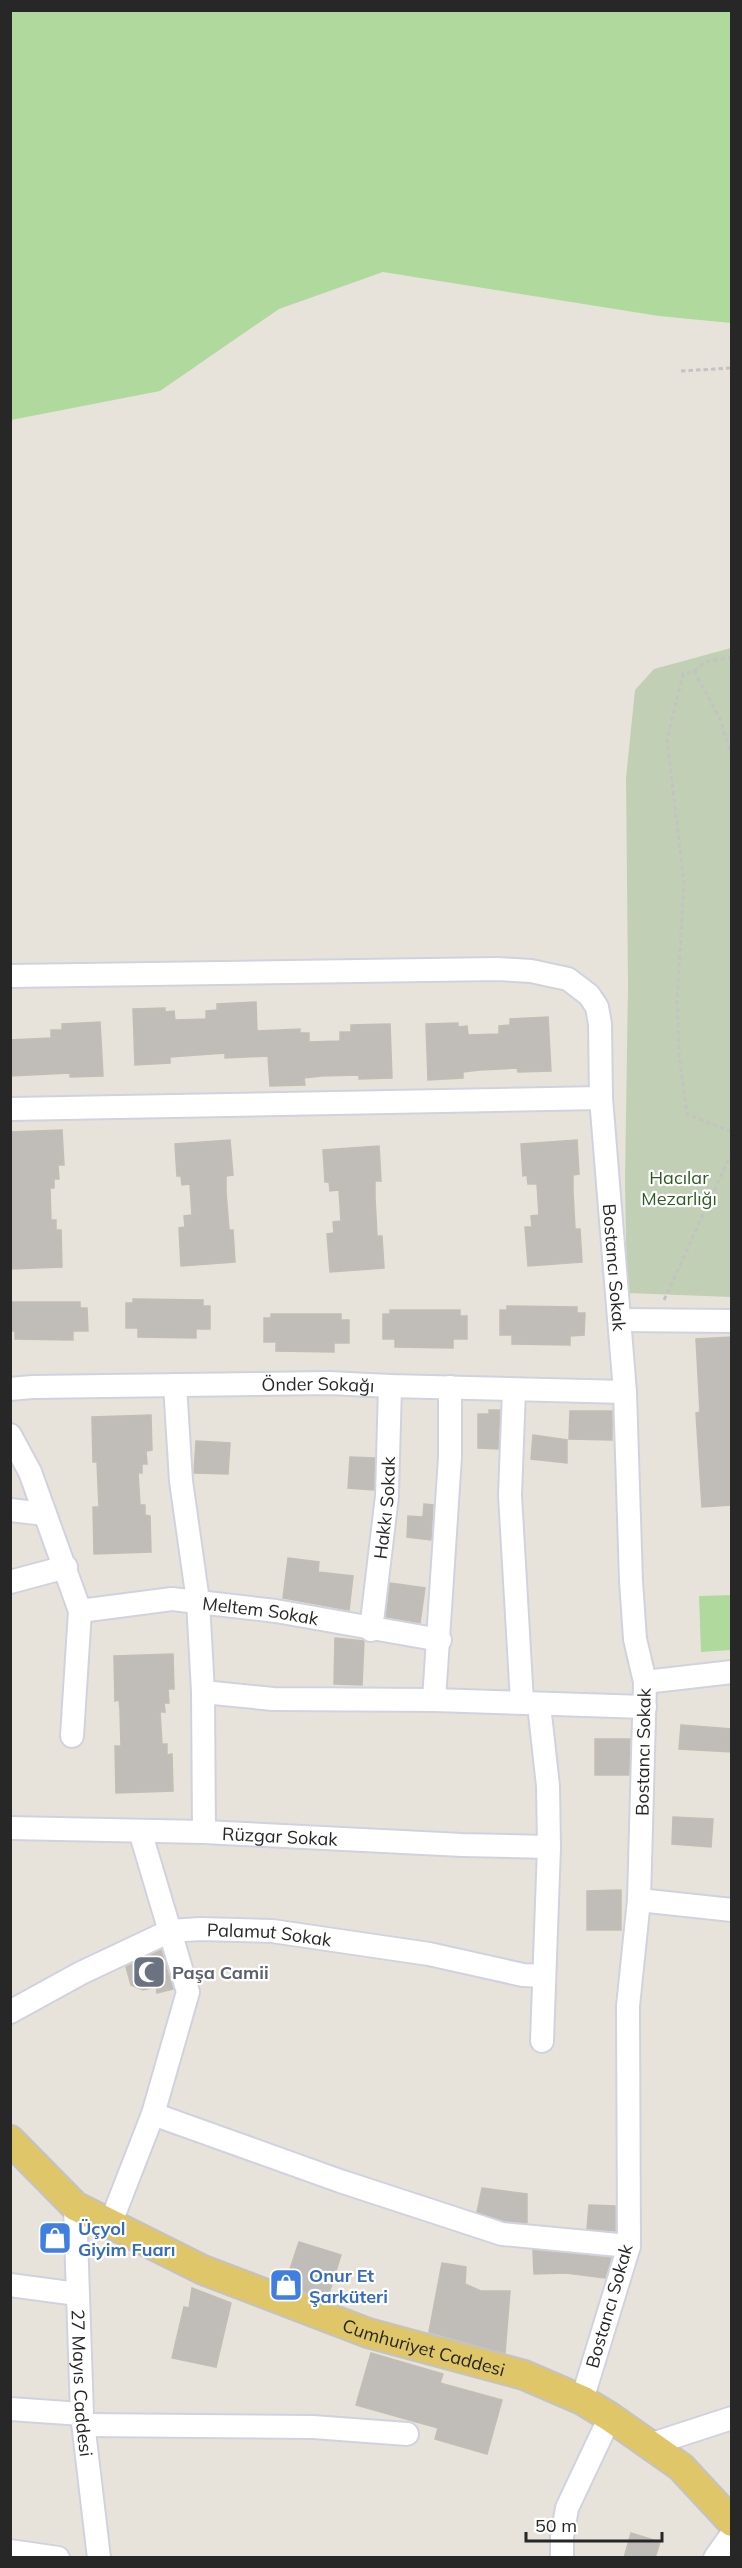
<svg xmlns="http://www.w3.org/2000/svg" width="742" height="2568" viewBox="0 0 742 2568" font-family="Mulish,sans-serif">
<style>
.green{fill:#b0d99d}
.cemetery{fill:#c1d0b4}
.building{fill:#c0bcb7;stroke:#c3beb4;stroke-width:1.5}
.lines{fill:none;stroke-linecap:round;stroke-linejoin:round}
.minor-casing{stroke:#d0d2df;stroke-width:26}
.major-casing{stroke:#c3c3c3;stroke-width:32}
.path{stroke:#c3c3c3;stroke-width:3;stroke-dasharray:4.5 3;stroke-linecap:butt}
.minor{stroke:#fff;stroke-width:22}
.major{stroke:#dfc669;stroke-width:28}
.labels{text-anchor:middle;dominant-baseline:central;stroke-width:4.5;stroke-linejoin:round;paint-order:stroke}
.park-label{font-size:18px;fill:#2c5a21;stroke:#fff}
.street-label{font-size:18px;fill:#272727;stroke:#fff}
.worship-label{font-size:18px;font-weight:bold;fill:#5b616d;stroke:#fff;text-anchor:start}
.shop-label{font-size:18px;font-weight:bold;fill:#366cbe;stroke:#fff;text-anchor:start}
</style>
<rect width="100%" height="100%" fill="#e8e3da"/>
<path class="green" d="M11 10 731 11V323L659 316 383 272 279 309 160 391 11 420Z
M731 1595V1650L701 1652 699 1596Z"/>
<path class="cemetery" d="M731 648V1297L627 1293 625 1181 628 985 626 778 635 690 654 669Z"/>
<path class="building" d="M256 1002 257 1031 300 1029V1033H309V1042L340 1041V1032H351V1025L390 1024 392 1078 359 1079V1075L321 1076 304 1078 305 1085 270 1086 268 1056 225 1058V1053L170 1057V1063L135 1065 133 1009 165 1008V1012L174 1011 175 1020 206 1019V1011L217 1010V1004Z
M548 1017 551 1071 518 1072 517 1068 480 1070 463 1072V1078L428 1080 426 1024 458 1023V1027L467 1026 468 1035 499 1034V1026L510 1025V1019Z
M100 1022 103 1076 70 1077V1073L10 1076V1040L51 1038V1030H62V1024Z
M62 1130 64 1165H58L59 1179H54V1188H50L51 1220H56V1230H61L62 1267 10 1269V1132Z
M230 1140 233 1175 226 1176V1192L229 1230H233L235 1262 181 1266 179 1228 185 1227 184 1216 192 1215 190 1184 182 1185 181 1176H177L175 1144Z
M577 1140 579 1174 573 1175V1192L575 1229H580L582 1262 528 1266 525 1227H532L531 1216 539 1215 537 1184H528L527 1175 523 1176 521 1144Z
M379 1146 381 1181H375V1198L377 1236H382L384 1268 330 1272 327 1234 334 1233 333 1222 341 1221 339 1190 330 1191 329 1182H325L323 1150Z
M133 1299 203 1300V1306H210V1329H196V1338L138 1337V1328H126V1303H133Z
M10 1302H80V1308H87L88 1331H73V1340L15 1339V1331H10Z
M507 1306 577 1307V1313H585L584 1335 570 1336V1345L512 1344V1335H500V1310H507Z
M390 1310H460V1316H467V1339H453V1348L395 1347V1339H383V1314H390Z
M271 1314H341V1320H349V1343H334V1352L276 1351V1342H264V1318H271Z
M732 1337V1505L702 1507 696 1413 700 1412 696 1339Z
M489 1410H500L498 1449 478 1448V1414H489Z
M570 1411H612V1440L569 1439Z
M151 1415 152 1450 146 1451 147 1464H142V1473H138L140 1505H145V1515L150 1516 151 1552 94 1554 93 1507H99L97 1462H93L92 1417Z
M533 1435 567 1440V1463L531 1459Z
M196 1441 230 1443 228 1474 194 1473Z
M350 1457 375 1458 374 1490 348 1488Z
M424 1504 433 1505 431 1540 407 1537 408 1516 423 1517Z
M288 1558 319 1562 318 1572 353 1576 349 1610 283 1598Z
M390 1583 425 1588 420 1623 386 1617Z
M335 1638 364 1641 362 1685 334 1684Z
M173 1654 174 1689H168L169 1703H164L165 1712H160L162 1744H167V1755L172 1754 173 1791 116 1793 115 1746H121L120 1710 119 1700 115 1701 114 1656Z
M681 1725 732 1729V1752L679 1749Z
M595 1739H630L629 1775H595Z
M673 1817 713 1819 711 1847 672 1844Z
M621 1890V1930H587V1891Z
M161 1950 173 1989 157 1993 156 1987 143 1990 131 1985 126 1967Z
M482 2188 527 2194V2223L505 2221 477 2212Z
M589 2205 615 2206V2231L587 2229Z
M299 2242 341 2255 327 2300 285 2284Z
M533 2250 611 2258 605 2278 566 2273 534 2274Z
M442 2263 466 2267 465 2284 481 2291H510L505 2353 429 2332Z
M192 2288 231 2303 216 2367 172 2358 184 2307 189 2308Z
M371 2353 443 2374 440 2383 502 2400 487 2454 435 2439 438 2428 356 2405Z
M631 2533 660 2542 655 2558H624Z"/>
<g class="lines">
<defs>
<g id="minor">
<path id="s1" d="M10 976 498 969 531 971 568 979 589 995 597 1007 600 1024 601 1098 625 1392 631 1581 635 1639 645 1682 639 1900 628 2006 629 2246 582 2400"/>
<path d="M10 1109 601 1098"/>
<path d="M621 1320 732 1321"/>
<path d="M175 1385 181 1481 198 1601 203 1692 204 1832"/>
<path id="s2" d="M10 1389 32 1387 329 1383 390 1386 625 1392"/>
<path d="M514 1390 510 1495 522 1702"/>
<path d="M10 1435 30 1472 80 1611 72 1736"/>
<path d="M10 1510 45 1514"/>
<path d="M10 1582 66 1567"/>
<path id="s3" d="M80 1611 172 1599 276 1611 440 1640"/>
<path id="s4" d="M371 1630 387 1496 390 1386"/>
<path d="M645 1682 732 1672"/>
<path d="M203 1692 273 1699 434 1700 645 1707"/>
<path d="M434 1700 450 1457V1387"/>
<path d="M539 1705 548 1786 549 1847 542 2041"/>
<path id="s5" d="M10 1828 204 1832 462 1845 549 1847"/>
<path d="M639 1900 732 1910"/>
<path id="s6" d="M10 2012 81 1973 170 1931 200 1929 272 1931 429 1954 523 1975 544 1976"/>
<path d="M153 2114 340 2181 502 2234 629 2246"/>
<path id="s7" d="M75 2206 82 2414 99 2558"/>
<path d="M111 2222 153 2114 188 1992 140 1831"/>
<path d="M10 2285 77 2294"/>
<path d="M10 2409 82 2414"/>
<path d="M84 2425 313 2427 407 2434"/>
<path d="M649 2445 732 2418"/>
<path d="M10 2551 58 2558"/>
<path d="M562 2558V2537L567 2508 610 2417"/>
<path d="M715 2558 732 2534"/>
</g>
<g id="major">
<path id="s8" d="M10 2140 75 2206 203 2270 368 2333 524 2375 582 2400 610 2417 681 2467 732 2522"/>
</g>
</defs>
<use href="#minor" class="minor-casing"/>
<use href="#major" class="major-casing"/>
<path class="path" d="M681 371 732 368
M694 671 706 662 732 657
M732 757 719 717 694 671 683 674 667 739 684 884 677 1000 679 1055 687 1114 732 1132
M664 1300 732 1152"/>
<use href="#minor" class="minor"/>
<use href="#major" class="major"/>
</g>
<defs>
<symbol id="mosque-square" viewBox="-11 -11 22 22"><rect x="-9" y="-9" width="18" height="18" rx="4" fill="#6b7280" stroke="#fff"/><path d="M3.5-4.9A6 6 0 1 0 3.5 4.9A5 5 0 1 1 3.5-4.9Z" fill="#fff"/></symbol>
<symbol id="shop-square" viewBox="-11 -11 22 22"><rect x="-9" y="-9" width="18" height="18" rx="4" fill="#3f7fe0" stroke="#fff"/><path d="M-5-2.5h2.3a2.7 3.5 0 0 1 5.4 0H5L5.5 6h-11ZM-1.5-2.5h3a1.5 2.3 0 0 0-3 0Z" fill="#fff"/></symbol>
</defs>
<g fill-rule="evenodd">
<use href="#mosque-square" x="130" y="1953" width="38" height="38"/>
<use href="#shop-square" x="36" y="2219" width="38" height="38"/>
<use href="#shop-square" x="267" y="2266" width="38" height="38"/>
</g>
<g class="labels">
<g class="park-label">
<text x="679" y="1177">Hacılar<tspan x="679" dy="21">Mezarlığı</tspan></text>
</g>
<g class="street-label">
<text stroke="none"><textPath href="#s1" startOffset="861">Bostancı Sokak</textPath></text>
<text stroke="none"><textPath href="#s2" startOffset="308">Önder Sokağı</textPath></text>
<text stroke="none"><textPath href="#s4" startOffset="123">Hakkı Sokak</textPath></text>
<text stroke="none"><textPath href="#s3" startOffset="182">Meltem Sokak</textPath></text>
<text transform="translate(643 1752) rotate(-89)">Bostancı Sokak</text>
<text stroke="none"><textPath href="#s5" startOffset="270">Rüzgar Sokak</textPath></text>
<text stroke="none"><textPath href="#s6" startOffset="279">Palamut Sokak</textPath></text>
<text transform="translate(609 2306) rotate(-74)">Bostancı Sokak</text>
<text stroke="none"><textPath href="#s8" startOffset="470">Cumhuriyet Caddesi</textPath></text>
<text stroke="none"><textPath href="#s7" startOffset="177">27 Mayıs Caddesi</textPath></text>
</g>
<g class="worship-label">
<text x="172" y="1972">Paşa Camii</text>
</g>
<g class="shop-label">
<text x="78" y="2228">Üçyol<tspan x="78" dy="21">Giyim Fuarı</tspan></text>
<text x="309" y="2275">Onur Et<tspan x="309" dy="21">Şarküteri</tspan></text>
</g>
</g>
<rect width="742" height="2568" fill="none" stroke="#272727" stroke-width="24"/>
<path d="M526 2532v9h136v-9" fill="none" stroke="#272727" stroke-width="3"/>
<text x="535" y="2532" font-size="18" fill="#272727" stroke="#ffffff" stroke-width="4.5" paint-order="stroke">50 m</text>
</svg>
